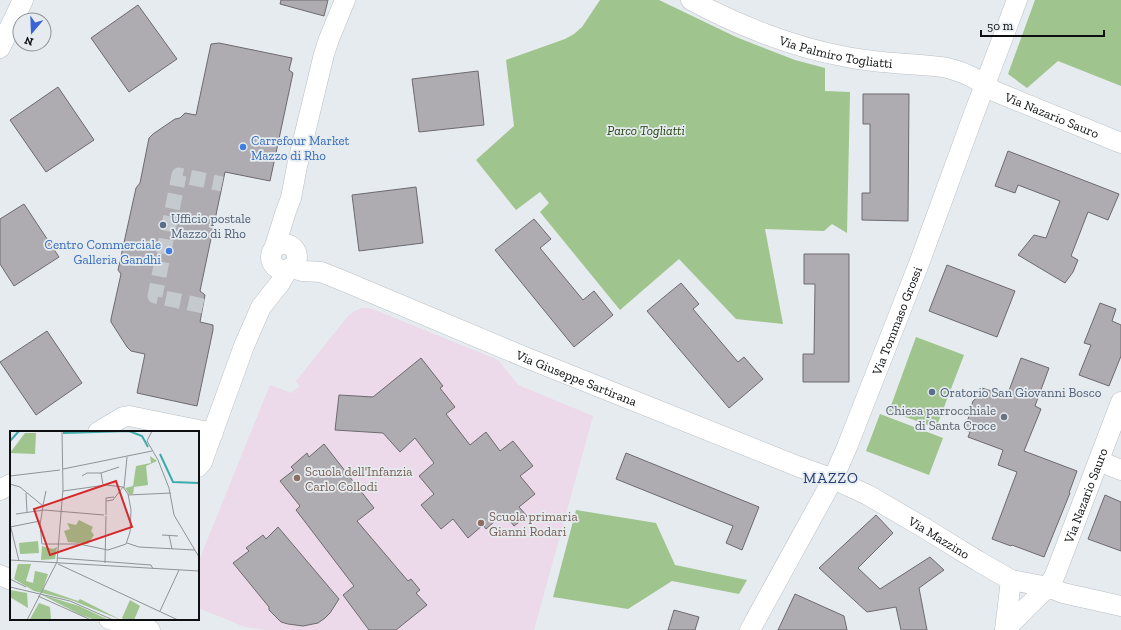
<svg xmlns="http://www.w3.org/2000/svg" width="1121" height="630" viewBox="0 0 1121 630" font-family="'Zilla Slab',serif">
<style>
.education{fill:#ecd9e9}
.green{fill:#9fc48d}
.building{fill:#afacb1;stroke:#6d6a6f}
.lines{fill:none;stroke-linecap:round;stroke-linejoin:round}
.pedestrian-tunnel{stroke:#c5cace;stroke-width:15;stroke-dasharray:15 8;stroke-linecap:butt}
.minor-casing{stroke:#babfc4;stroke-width:21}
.minor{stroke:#fff;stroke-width:20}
.shop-dot{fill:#3f7fe0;stroke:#e5ebef;stroke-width:1.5}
.service-dot{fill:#5c6f8a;stroke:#e5ebef;stroke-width:1.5}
.worship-dot{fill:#6b7280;stroke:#e5ebef;stroke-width:1.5}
.education-dot{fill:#8d6e63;stroke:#e5ebef;stroke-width:1.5}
.labels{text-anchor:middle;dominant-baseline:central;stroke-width:3.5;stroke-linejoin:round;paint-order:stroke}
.street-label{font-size:13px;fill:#0d0f10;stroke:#e5ebef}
.park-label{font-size:13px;font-style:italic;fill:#21420a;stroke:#e5ebef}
.shop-label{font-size:13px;fill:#366cbe;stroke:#e5ebef;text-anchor:start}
.service-label{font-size:13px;fill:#4e5e75;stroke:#e5ebef;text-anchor:start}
.worship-label{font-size:13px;fill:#5b616d;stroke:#e5ebef;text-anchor:end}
.education-label{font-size:13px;fill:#785e54;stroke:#e5ebef;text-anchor:start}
.quarter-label{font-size:15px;letter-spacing:1px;fill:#273e76;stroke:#e5ebef}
.inset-river{fill:none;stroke:#3dabac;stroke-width:2}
.inset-road{fill:none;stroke:#8f9396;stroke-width:1}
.view{fill:#d62828;fill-opacity:0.15;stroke:#d62828;stroke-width:2}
.inset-edge{fill:none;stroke:#0d0f10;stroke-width:2}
</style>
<rect width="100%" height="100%" fill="#e5ebef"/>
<path class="education" d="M362 308H368L375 310 498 360 518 385 593 416 534 630H267L245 627 198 608V563L270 385 291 393 300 386 296 381 348 316 353 312Z"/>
<path class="green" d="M600 0H659L736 37 795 60 825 68V91L850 92 847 233 832 224 824 231 765 229 783 324 736 319 679 259 620 310 540 212 549 203 540 192 516 210 476 160 514 126 506 60 565 39 574 34 582 27Z
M1035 0H1121V86L1058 61 1027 88 1008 74Z
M916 337 964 355 936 428 889 411Z
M880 414 943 438 929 475 866 451Z
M576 510 656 523 675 565 747 580 739 594 672 581 628 609 553 597Z"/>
<path class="building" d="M281 0H328L324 16 280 4Z
M138 5 177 59 129 92 91 38Z
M219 43 292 58 289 70 293 73 270 181 225 172 200 291 205 295 200 322 213 325V330L197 406 137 393 145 354 131 351 127 347 111 322V319L121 274 118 270 136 188 140 183 149 138 153 134 175 119 180 118 185 113 196 115 211 44Z
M478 71 484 125 419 132 412 79Z
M58 87 94 140 46 172 10 120Z
M863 94H909L908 221 862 220V193H870V124H863Z
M1008 151 1119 194 1108 220 1088 212 1071 256 1078 260 1073 272 1065 283 1018 255 1034 235 1046 238 1060 201 1018 185 1015 193 995 186Z
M416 187 423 243 359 251 352 195Z
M24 204 59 257 14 286 0 264V219Z
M534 219 551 239 540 248 583 300 594 291 613 315 574 347 495 250Z
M804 254H849V382H803V354H814L815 284H804Z
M947 265 1015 291 997 337 929 311Z
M681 283 699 304 693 309 738 362 744 357 763 379 729 408 647 311Z
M1100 303 1116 309 1112 321 1121 325V356L1109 386 1079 375 1091 345 1084 343Z
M47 331 82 383 36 415 0 362Z
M421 358 443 386 440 388 455 407 446 414 470 445 486 432 500 451 513 441 533 466 520 476 535 494 519 507 527 516 514 526 504 513 486 529 483 525 468 538 453 519 441 529 421 505 434 494 419 476 434 463 415 438 400 452 383 433 335 430 339 395 373 397Z
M1021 358 1049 368 1035 406 1041 409 1024 451 1077 471 1069 493H1070L1044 557 1012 545 1011 546 992 539 1017 472 998 465 1003 450 968 437 970 432 964 429 972 409V404L973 401 979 396 982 388 1007 396Z
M324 444 374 508 357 521 408 581 411 579 420 590 416 593 427 605 396 630H369L343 595 354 586 296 510 300 506 280 481 294 470 291 467 307 453 309 457Z
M626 453 759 507 742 550 726 543 733 526 616 479Z
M1105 495 1121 502V551L1088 539Z
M876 515 893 533 858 568 880 589 930 557 944 570 919 588 927 630H901L896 607 867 612 819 568Z
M278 527 339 599 330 613 325 618 318 623 303 626 288 624 281 622 269 610V607L233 563 249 551 246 548 263 535 266 539Z
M795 594 844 616 847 630H778Z
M674 610 699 617 695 630H668Z"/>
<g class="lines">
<path class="pedestrian-tunnel" d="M203 306 155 296 179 175 222 184"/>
<defs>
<g id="minor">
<path id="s1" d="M691 0C735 24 792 47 842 56 868 62 894 63 920 65 930 66 941 66 951 69 967 73 981 81 994 91L1121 143"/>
<path d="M0 48 23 0"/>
<circle cx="284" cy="257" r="13"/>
<path d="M275 246 286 211 291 198 297 166 324 54 329 39 345 0"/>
<path id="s2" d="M291 268 303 271 321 272 346 282 527 358 797 466 833 479 868 495 926 529 978 561 1011 580 1048 587 1063 593 1121 606"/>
<path d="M98 432 123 417 129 416 213 433"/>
<path d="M1099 461 1121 470"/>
<path d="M198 467 202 462 244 346 261 307 280 283 288 269"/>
<path d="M0 490 11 484"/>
<path d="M0 575 11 580"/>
<path d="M109 619 150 630"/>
<path id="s3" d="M750 630 833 479 847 447 920 261 972 119 1017 0"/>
<path id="s4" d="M1005 630 1026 608 1048 587 1055 575 1121 402"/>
<path d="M1005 630 1011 580"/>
</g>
</defs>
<use href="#minor" class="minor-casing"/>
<use href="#minor" class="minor"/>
</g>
<g class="shop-dot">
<circle cx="243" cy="147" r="4"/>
<circle cx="169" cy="251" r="4"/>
</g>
<g class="service-dot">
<circle cx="163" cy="225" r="4"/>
<circle cx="932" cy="392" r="4"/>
</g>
<circle class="worship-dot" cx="1004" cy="417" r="4"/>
<g class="education-dot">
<circle cx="297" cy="478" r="4"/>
<circle cx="481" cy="523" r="4"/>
</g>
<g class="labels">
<g class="street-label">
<text stroke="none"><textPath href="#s1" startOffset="155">Via Palmiro Togliatti</textPath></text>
<text stroke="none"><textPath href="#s1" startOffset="383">Via Nazario Sauro</textPath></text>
<text stroke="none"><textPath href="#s3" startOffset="343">Via Tommaso Grossi</textPath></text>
<text stroke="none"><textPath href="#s2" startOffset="307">Via Giuseppe Sartirana</textPath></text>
<text stroke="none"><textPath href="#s4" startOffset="160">Via Nazario Sauro</textPath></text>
<text stroke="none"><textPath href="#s2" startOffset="704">Via Mazzino</textPath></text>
</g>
<g class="park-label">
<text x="646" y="130">Parco Togliatti</text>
</g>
<g class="shop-label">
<text x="251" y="140">Carrefour Market<tspan x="251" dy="15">Mazzo di Rho</tspan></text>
<text x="161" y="244" text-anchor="end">Centro Commerciale<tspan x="161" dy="15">Galleria Gandhi</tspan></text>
</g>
<g class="service-label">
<text x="171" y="218">Ufficio postale<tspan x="171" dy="15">Mazzo di Rho</tspan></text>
<text x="940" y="392">Oratorio San Giovanni Bosco</text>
</g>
<g class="worship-label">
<text x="996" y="410">Chiesa parrocchiale<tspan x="996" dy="15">di Santa Croce</tspan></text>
</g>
<g class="education-label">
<text x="305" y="471">Scuola dell'Infanzia<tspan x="305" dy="15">Carlo Collodi</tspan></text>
<text x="489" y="516">Scuola primaria<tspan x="489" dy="15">Gianni Rodari</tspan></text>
</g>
<g class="quarter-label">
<text x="831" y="478">MAZZO</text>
</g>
</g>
<g transform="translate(10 431)">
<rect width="189" height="189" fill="#e5ebef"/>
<path d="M15 2H26L25 23 0 22ZM140 25 147 30 136 35 138 54 124 56 123 63H119L115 57 123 55 126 35 141 32ZM69 89 83 96 81 100 84 104 78 113 58 111 54 100 60 98 57 92 66 94ZM28 110 29 122 10 123 9 112ZM32 115 43 118 47 116 45 128 31 129ZM8 133H21L16 150 23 152 25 140 38 143 33 158 68 170 70 168 111 189 61 169 24 160 4 148ZM0 159 17 162 18 177 0 166ZM30 163 69 175 99 189H85L71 184ZM120 169 130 175 124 189H115L112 187ZM29 172 40 176 41 189 20 188Z" fill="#9fc48d"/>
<path class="inset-river" d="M54 0V2L119 0 132 5 138 16M0 10 9 0M150 23 163 51 189 52"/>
<path class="inset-road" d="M142 0 137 10 148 29 159 57 164 84 189 126M53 38 142 20M91 42 109 36M0 45 50 39M72 45 77 42H91L93 54M0 53 10 56 33 75M114 57 117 26M16 62 17 81M118 64 161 62M96 70 103 69 113 56M33 74 36 60M33 75 30 94 32 113H69L98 119 116 113 120 101 121 79 118 63 113 56 96 54 53 60M6 83 34 79 94 84M96 84V67L104 66M0 93 9 130M0 96 30 90M152 104 168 105M159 104 162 118M117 112 129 116 185 119M48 127 141 134 143 138M0 129 189 140M95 132 96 85M48 133 168 189M0 148 16 156M0 156 60 170 103 189M28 165 81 189M150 180 169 139M17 189 47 131 53 58 52 0"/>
<path class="view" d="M106 50 122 96 40 124 24 78Z"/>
<rect width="189" height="189" class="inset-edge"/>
</g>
<g transform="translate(32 32) rotate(199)"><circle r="19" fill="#e5ebef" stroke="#8f9396"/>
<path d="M0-3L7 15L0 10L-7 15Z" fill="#3a63d4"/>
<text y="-6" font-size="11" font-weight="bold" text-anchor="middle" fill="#0d0f10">N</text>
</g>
<path d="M981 30v6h123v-6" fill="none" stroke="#0d0f10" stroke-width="2"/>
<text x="987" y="30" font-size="12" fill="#0d0f10" stroke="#e5ebef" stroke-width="3" paint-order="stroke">50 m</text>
</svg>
